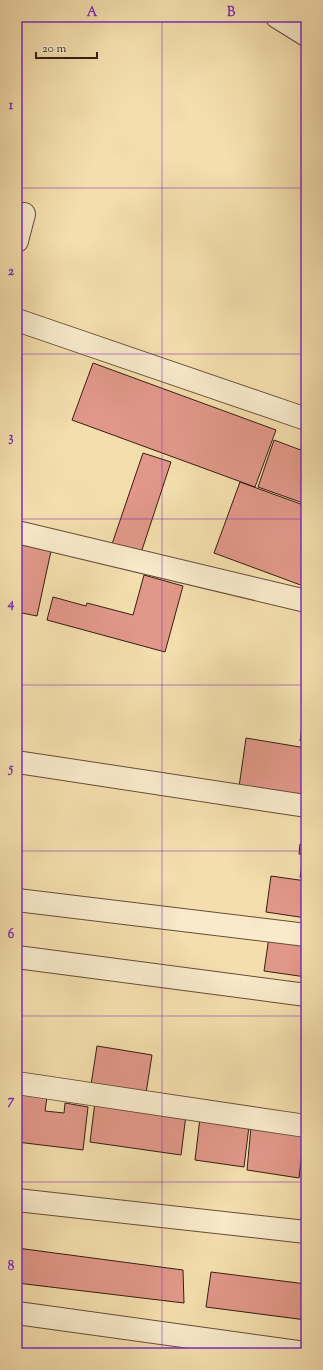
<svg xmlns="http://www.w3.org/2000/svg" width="323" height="1370" viewBox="0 0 323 1370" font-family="'Sorts Mill Goudy',serif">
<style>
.building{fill:#e19889;stroke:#371d12}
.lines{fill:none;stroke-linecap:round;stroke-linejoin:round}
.minor-casing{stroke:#664d39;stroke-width:24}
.minor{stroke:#f8eaca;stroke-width:22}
.grid{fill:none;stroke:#7b2cbf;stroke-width:1;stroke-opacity:0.55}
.neatline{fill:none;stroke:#7b2cbf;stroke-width:1.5}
.grid-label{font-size:13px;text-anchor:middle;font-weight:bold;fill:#7b2cbf}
</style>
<rect width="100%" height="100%" fill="#f4dead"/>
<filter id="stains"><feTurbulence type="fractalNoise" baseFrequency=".005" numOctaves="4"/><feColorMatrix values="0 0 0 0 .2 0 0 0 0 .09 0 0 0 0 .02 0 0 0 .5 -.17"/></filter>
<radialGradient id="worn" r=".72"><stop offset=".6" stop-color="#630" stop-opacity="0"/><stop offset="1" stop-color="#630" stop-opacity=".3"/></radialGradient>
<path class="building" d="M93 363 276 430 255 487 72 420Z
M274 440 306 452V504L258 487Z
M143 453 171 462 140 556 111 547Z
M240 482 306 506V587L214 553Z
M17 544 51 551 37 616 17 612Z
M144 575 183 586 165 652 47 620 53 597 86 606 87 603 133 615Z
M305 707H306V742L300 741Z
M246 738 306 748V798L239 787Z
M306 842V878L300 877 304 855 299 854 300 844H306Z
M271 876 306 881V918L266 912Z
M269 937 306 942V977L264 971Z
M97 1046 152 1055 146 1093 91 1085Z
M17 1094 47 1097 45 1111 64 1113 65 1103 88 1107 83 1150 17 1142Z
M95 1102 186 1115 181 1155 90 1142Z
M200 1118 249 1126 244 1167 195 1160Z
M251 1127 304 1134 299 1178 247 1170Z
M17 1248 183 1270 184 1303 17 1283Z
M211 1272 306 1284V1320L206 1307Z"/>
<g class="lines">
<defs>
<path id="minor" d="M277 17 306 35
M17 241 24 214
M17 320 306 419
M17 532 306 601
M17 762 306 806
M17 900 306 935
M17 957 306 995
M17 1083 306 1126
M17 1200 306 1232
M17 1313 305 1353"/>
</defs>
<use href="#minor" class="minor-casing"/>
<use href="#minor" class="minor"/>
</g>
<path class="grid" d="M162 17V1353M17 188H306M17 354H306M17 519H306M17 685H306M17 851H306M17 1016H306M17 1182H306"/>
<rect width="323" height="1370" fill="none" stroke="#f4dead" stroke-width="44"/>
<path d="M36 52v6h61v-6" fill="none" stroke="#371d12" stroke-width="2"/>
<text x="42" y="52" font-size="12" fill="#371d12" stroke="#f8eaca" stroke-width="3" paint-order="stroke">20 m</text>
<rect x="22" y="22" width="279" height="1326" class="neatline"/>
<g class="grid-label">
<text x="92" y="16">A</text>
<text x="231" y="16">B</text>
<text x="11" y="109">1</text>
<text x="11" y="275">2</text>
<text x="11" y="441">3</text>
<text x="11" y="607">4</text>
<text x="11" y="772">5</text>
<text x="11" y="938">6</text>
<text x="11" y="1104">7</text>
<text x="11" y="1270">8</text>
</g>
<rect width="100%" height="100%" filter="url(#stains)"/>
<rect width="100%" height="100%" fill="url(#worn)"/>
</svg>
